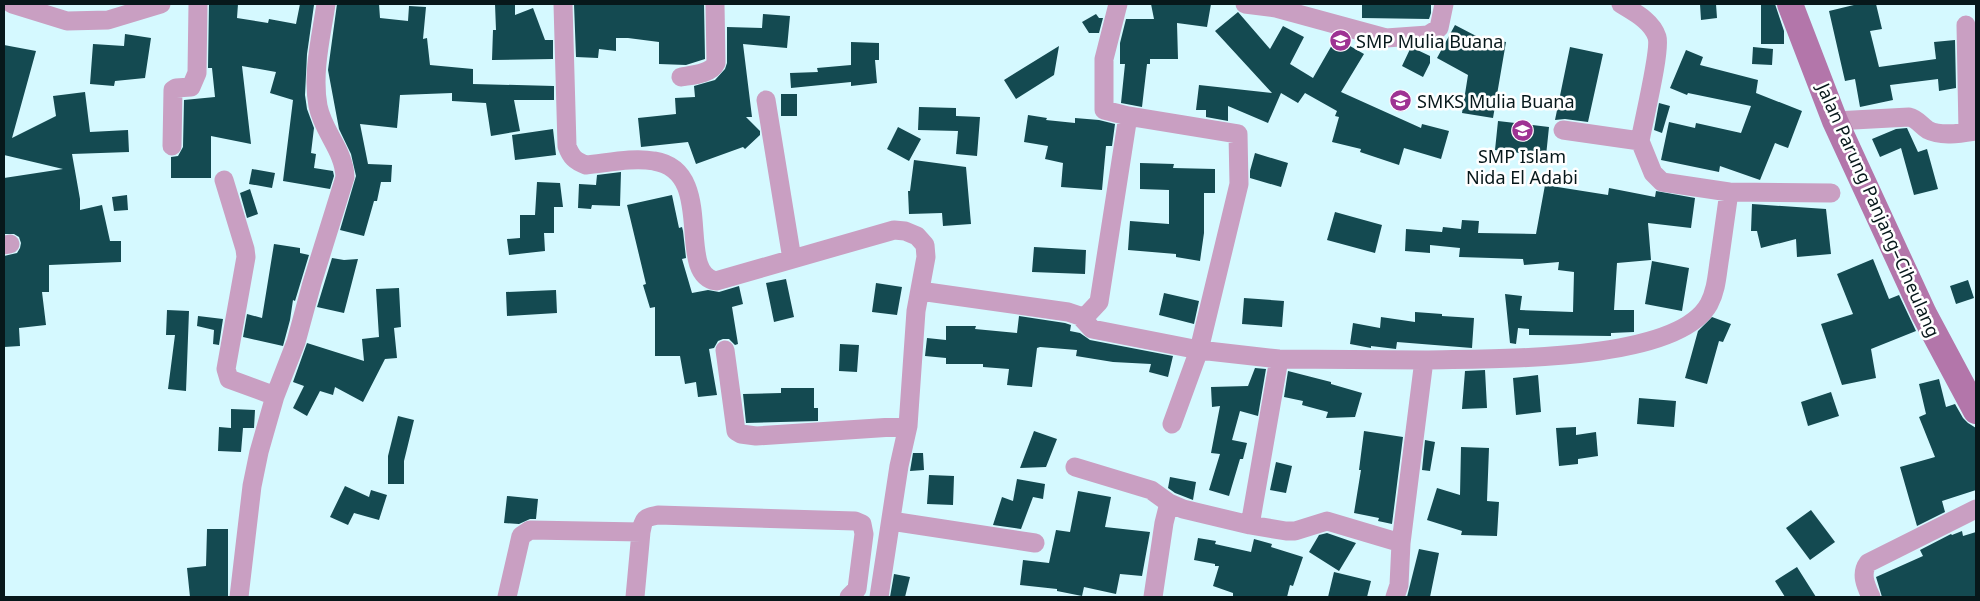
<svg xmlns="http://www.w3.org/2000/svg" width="1980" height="601" viewBox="0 0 1980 601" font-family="'Noto Sans',sans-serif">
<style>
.building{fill:#144a51}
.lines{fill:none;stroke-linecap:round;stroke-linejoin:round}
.street{stroke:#c99fc2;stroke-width:19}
.secondary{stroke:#b376aa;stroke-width:26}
.labels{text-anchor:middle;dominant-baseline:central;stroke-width:5;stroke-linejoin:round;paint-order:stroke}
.poi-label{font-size:18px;fill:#07181b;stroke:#fff;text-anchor:start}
.street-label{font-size:18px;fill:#07181b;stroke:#fff}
</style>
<rect width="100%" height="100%" fill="#d5f9ff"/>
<path class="building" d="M209 4H238L237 18 268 23 269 19 296 24 300 4 314 5 307 54 305 95 307 109 314 128 311 153 316 154 314 168 333 171 334 176 330 189 283 181 293 100 270 93 276 72 242 66 251 144 211 136V178H171V157L178 156 183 147 184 100 215 97 212 68H208Z
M337 4H379L380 18 408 21 409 6 426 7 423 39 427 38 430 65 473 69V84L554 86V100H514L520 131 491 136 486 103 452 101V93L400 95 397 128 360 124 368 164 392 165 391 182H381L377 201H374L364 236 340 230 356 176 351 154 339 129 328 70Z
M495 4H515V15L533 8 545 40H553V59L492 60 493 30H496Z
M574 4H704L705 59 686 65 659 64V42L628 38H616V51L599 49 598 58 576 57Z
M1151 4H1211L1207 27 1177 23 1178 59H1150V64H1147L1142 107 1121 103 1125 64H1120V43L1126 19H1154Z
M1362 4H1431V13L1429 19 1362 18Z
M1700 4H1716L1717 18 1701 20Z
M1761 4H1775L1784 31V44H1761Z
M1858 4H1876L1882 29 1870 31 1879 67 1936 59 1934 42 1955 40 1956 88 1939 91 1938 79 1890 85 1893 100 1860 107 1855 79 1845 81 1829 11Z
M1238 12 1270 49 1283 26 1304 37 1290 64 1313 78 1336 38 1364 54 1341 92 1421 128 1422 124 1449 131 1441 159 1404 148 1399 165 1360 152 1361 149 1332 142 1339 117 1335 116 1337 111 1305 93 1298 103 1281 93 1268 123 1228 106V121L1206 117V110H1196L1199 85 1272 93 1215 31Z
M763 14 790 16 787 48 743 44 752 117H746L760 131V135L745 149 743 147 696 164 688 142 641 147 638 118 676 114 675 98 695 97 694 86 715 80 725 69 727 63V27L762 28Z
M1096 14 1099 18H1103L1099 33H1089L1082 22Z
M1455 25 1478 37 1506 42 1493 118 1462 113 1468 75 1437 58Z
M125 34 151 38 145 78 115 81 114 86 90 84 93 44 124 46Z
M851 42 879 43V60H875L877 83 851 86V82L791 88 790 73 818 72 817 68 851 65Z
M4 45 36 51 12 138 56 116 53 96 85 92 90 132 128 130 129 152 72 154 80 199V210L102 205 110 241H121V262L49 265V292H42L46 325 19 328 20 346 4 347V256L17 253 20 248 21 243 19 237 14 234H4V178L63 169 4 155Z
M1059 46 1054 75 1016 99 1004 80Z
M1411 47 1430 56V63L1423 77 1402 66Z
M1570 47 1603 54 1588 122 1565 119 1555 120Z
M1753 47 1773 49 1772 65 1752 64Z
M1686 50 1703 57 1700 65 1758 80 1756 93 1802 111 1788 148 1775 143 1760 180 1720 166 1719 172 1661 160 1669 122 1695 128 1696 123 1741 133 1751 106 1688 93 1687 95 1670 88Z
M781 94H797V116H781Z
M1659 103 1670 106 1662 133 1654 130Z
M919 107 956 108V116L980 117 977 156 956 154 958 131 918 130Z
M1028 115 1047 118 1046 120 1075 123V118L1099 120 1115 124 1112 146H1106L1102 190 1061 187 1063 163 1045 159 1048 146 1024 142Z
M1498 121 1549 127 1546 156 1495 150Z
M898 127 921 139 909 161 887 149Z
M1907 128 1918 152 1927 149 1938 189 1914 195 1901 148 1880 157 1872 139 1896 129Z
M553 129 556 155 515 160 512 135Z
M1255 153 1288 163 1281 187 1250 178V171Z
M914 160 966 167 971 224 943 226 942 213 909 214 908 191H910Z
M1140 163 1174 164 1173 168 1215 169V193H1204V233L1200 261 1176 257V254L1128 250 1130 221 1169 224V190L1140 189Z
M252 169 275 173 272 188 249 184Z
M621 172 620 206 592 205 591 209 578 208 579 184 596 185 597 175Z
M537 182 560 183 563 207H554V233H544L545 251 509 255 507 239 520 238V215H535Z
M1545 185 1608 195 1609 188 1655 197 1656 191 1695 198 1691 228 1648 223 1651 260 1617 263 1614 310H1634V332L1611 333V336L1529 335V329L1518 328 1516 344 1510 343 1505 294 1522 296 1520 310 1573 312 1574 272 1558 270 1559 262 1524 265 1523 259 1459 257 1460 248 1430 245V253L1405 251 1406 229 1442 232 1443 227 1461 229 1462 220 1479 221 1478 233 1536 234Z
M250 189 258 214 247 218 240 193Z
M127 195 128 210 114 211 112 197Z
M672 195 679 228 682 227 683 231 686 258 682 259 692 293 708 290 719 292 739 286 743 304 732 307 738 344 735 345 729 339H723L718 341 714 348 709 349 717 395 698 397 696 382 685 384 680 356H655V307L650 308 643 285 646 284 627 205Z
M1752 204 1826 209 1831 254 1797 257 1796 239 1761 248 1757 231H1751Z
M1335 212 1382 225 1375 253 1327 240Z
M274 244 300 248V253L309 255 295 301 293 300 290 320 283 346 243 337 247 314 262 318Z
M1034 247 1086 250 1085 274 1032 272Z
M332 258 344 260 358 259 344 313 317 307Z
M1873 259 1889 299 1899 295 1916 331 1871 349 1876 378 1842 385 1821 324 1853 314 1837 274Z
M1652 261 1689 268 1682 311 1645 304Z
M786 279 794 317 774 322 766 283Z
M1968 280 1974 298 1956 304 1950 286Z
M876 283 902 287 897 315 872 312Z
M399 288 401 327 394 328 397 358 385 359 363 402 335 387 333 395 320 391 307 416 293 408 304 386 293 382 307 343 364 361 362 339 379 337 376 289Z
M556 290 557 313 507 316 506 292Z
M1164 293 1199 301 1194 324 1159 315Z
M1244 298 1284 301 1282 327 1242 324Z
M167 310 189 311 186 391 168 389 175 335H166Z
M1415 312 1442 314V316L1474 318 1472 348 1397 342 1396 349 1371 346V348L1350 344 1353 323 1380 328 1381 317 1415 322Z
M198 316 223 319 219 345 213 344 214 330 197 326Z
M1019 316 1065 323 1071 325 1070 331 1080 333 1090 340 1173 356 1168 377 1149 372 1151 364 1113 362 1076 356 1077 350 1040 347 1037 348 1032 387 1007 385 1009 369 983 367V364H946V358L925 356 927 338 946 340V326H976L975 329 1017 333Z
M1712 317 1731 324 1723 342 1719 341 1707 384 1685 378 1698 331Z
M840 344 859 345 857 372 839 371Z
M1255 368 1266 369 1258 416 1240 411 1232 440 1247 443 1243 459H1240L1229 496 1209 490 1220 454 1211 453 1220 406 1212 407 1211 387 1248 386Z
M1485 370 1487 408 1462 409 1465 371Z
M1288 371 1331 382V384L1362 393 1355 417 1326 418 1328 412 1302 405 1303 401 1284 397Z
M1538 375 1541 412 1516 415 1513 378Z
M1939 379 1946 407 1955 404 1963 418 1968 423 1976 428V490L1942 501 1945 512 1917 526 1900 467 1935 457 1919 417 1926 414 1919 384Z
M781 388H814V408H818V421L746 423 743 394 781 393Z
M1831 392 1839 416 1808 426 1801 402Z
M1639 398 1676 401 1674 427 1637 424Z
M231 409 255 410 254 428H243L241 452 218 451 219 427 231 428Z
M398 416 414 420 404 461V484H388V456Z
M1576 427V435L1596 432 1598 456 1578 459V464L1559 466 1556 428Z
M1034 431 1057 439 1046 467 1020 468Z
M1364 431 1403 437 1392 524 1378 521 1379 518 1354 513 1361 470H1359Z
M1425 440 1435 442 1430 471 1422 470Z
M1461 447 1489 448 1487 501 1499 502 1497 536 1461 535 1462 531 1427 520 1437 488 1460 495Z
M913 453H923L924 470 910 471Z
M1276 462 1292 466 1286 493 1270 490Z
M929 475 954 476 953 505 927 504Z
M1170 477 1196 482 1193 500 1175 493 1168 488Z
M1017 479 1045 484 1043 499 1033 497 1021 529 993 525 1002 497 1013 501Z
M345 486 369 497 371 490 387 495 379 520 354 513 348 525 330 517Z
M1078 491 1111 497 1105 527 1150 532 1142 576 1120 574 1116 594 1084 587 1082 596 1057 591V589L1020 585 1023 560 1049 563 1056 530 1070 532Z
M507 496 538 499 536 519H530L519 524 504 523Z
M1811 510 1835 542 1810 560 1786 528Z
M207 529H228V597H190L187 568 206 566Z
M1962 531 1963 536 1976 532V597H1882L1876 577 1923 556 1920 550 1951 534 1952 535Z
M1327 533 1356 543 1339 571 1309 552 1319 535Z
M1198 538 1216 541 1215 544 1251 552 1254 539 1272 544 1271 547 1303 557 1293 586 1290 585 1287 597H1233V593L1213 586 1219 566H1215V564L1194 560Z
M1419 549 1439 553 1430 597H1407Z
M1797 567 1816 597H1785L1775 581Z
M1334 572 1371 581 1367 597H1328Z
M894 574 910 577 905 597H890Z"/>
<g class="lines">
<path class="street" d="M12 4 67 21 108 20 161 4
M563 4 567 146C571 157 575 161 586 165 607 163 633 157 654 161 718 171 674 274 716 281L894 230 905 231 917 236 925 245 926 257 916 311 908 426 899 466 879 597
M1245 4 1276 8 1386 38 1428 35 1439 28 1444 4
M1621 4C1634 12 1652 21 1657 37 1661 50 1643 123 1640 141
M1966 25 1968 132
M681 77C692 75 711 74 716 63L715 4
M766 100 792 259
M1128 116 1238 134 1239 184 1199 350 1172 424
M1835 121 1909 117C1918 119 1921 126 1928 130 1941 137 1963 133 1976 131
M1563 130 1640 141 1653 173 1662 182 1729 192
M172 146 173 90 176 88 191 87 197 73 198 4
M224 180 245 249 246 257 226 369 229 379 275 396
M4 245 10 244
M920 291 1068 312 1080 316 1092 329 1199 350 1279 359 1424 360
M1083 319 1099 302 1128 116 1104 110V59L1118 4
M725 350 736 431 741 434 756 436 908 426
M1075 467 1151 490 1169 503
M891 521 1035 543
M1250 525 1279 359
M641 532C644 518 644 518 658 515L855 521 862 524 864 534 857 589 849 597
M239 597 252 486 259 452 275 396 296 342 312 283 345 177C344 150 323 132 318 106 312 73 321 37 326 4
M507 597 521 536 530 530 641 532 635 597
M1153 597 1164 523 1169 503 1183 509 1250 525 1286 531H1295L1327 521 1401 543 1424 360C1486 358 1676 364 1709 304 1717 289 1717 273 1720 256 1723 235 1726 214 1729 192L1831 193
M1395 597 1399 585 1401 543
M1871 597C1866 586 1860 574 1868 563L1976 509"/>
<path class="secondary" d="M1790 4 1835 121 1924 314 1976 411"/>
</g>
<defs>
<symbol id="school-disc" viewBox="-11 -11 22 22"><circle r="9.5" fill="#9e3393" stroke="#fff"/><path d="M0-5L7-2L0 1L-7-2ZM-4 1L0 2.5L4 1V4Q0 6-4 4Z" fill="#fff"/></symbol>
</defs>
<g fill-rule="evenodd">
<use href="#school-disc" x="1328" y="28" width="25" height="25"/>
<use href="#school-disc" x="1388" y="88" width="25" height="25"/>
<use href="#school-disc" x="1510" y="118" width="25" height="25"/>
</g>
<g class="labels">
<g class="poi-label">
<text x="1356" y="41">SMP Mulia Buana</text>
<text x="1417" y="101">SMKS Mulia Buana</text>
<text x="1522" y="156" text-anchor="middle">SMP Islam<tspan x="1522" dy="21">Nida El Adabi</tspan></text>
</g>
<g class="street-label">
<text transform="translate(1879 210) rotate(66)">Jalan Parung Panjang–Ciheulang</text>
</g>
</g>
<rect width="1980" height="601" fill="none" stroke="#07181b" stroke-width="10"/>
</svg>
